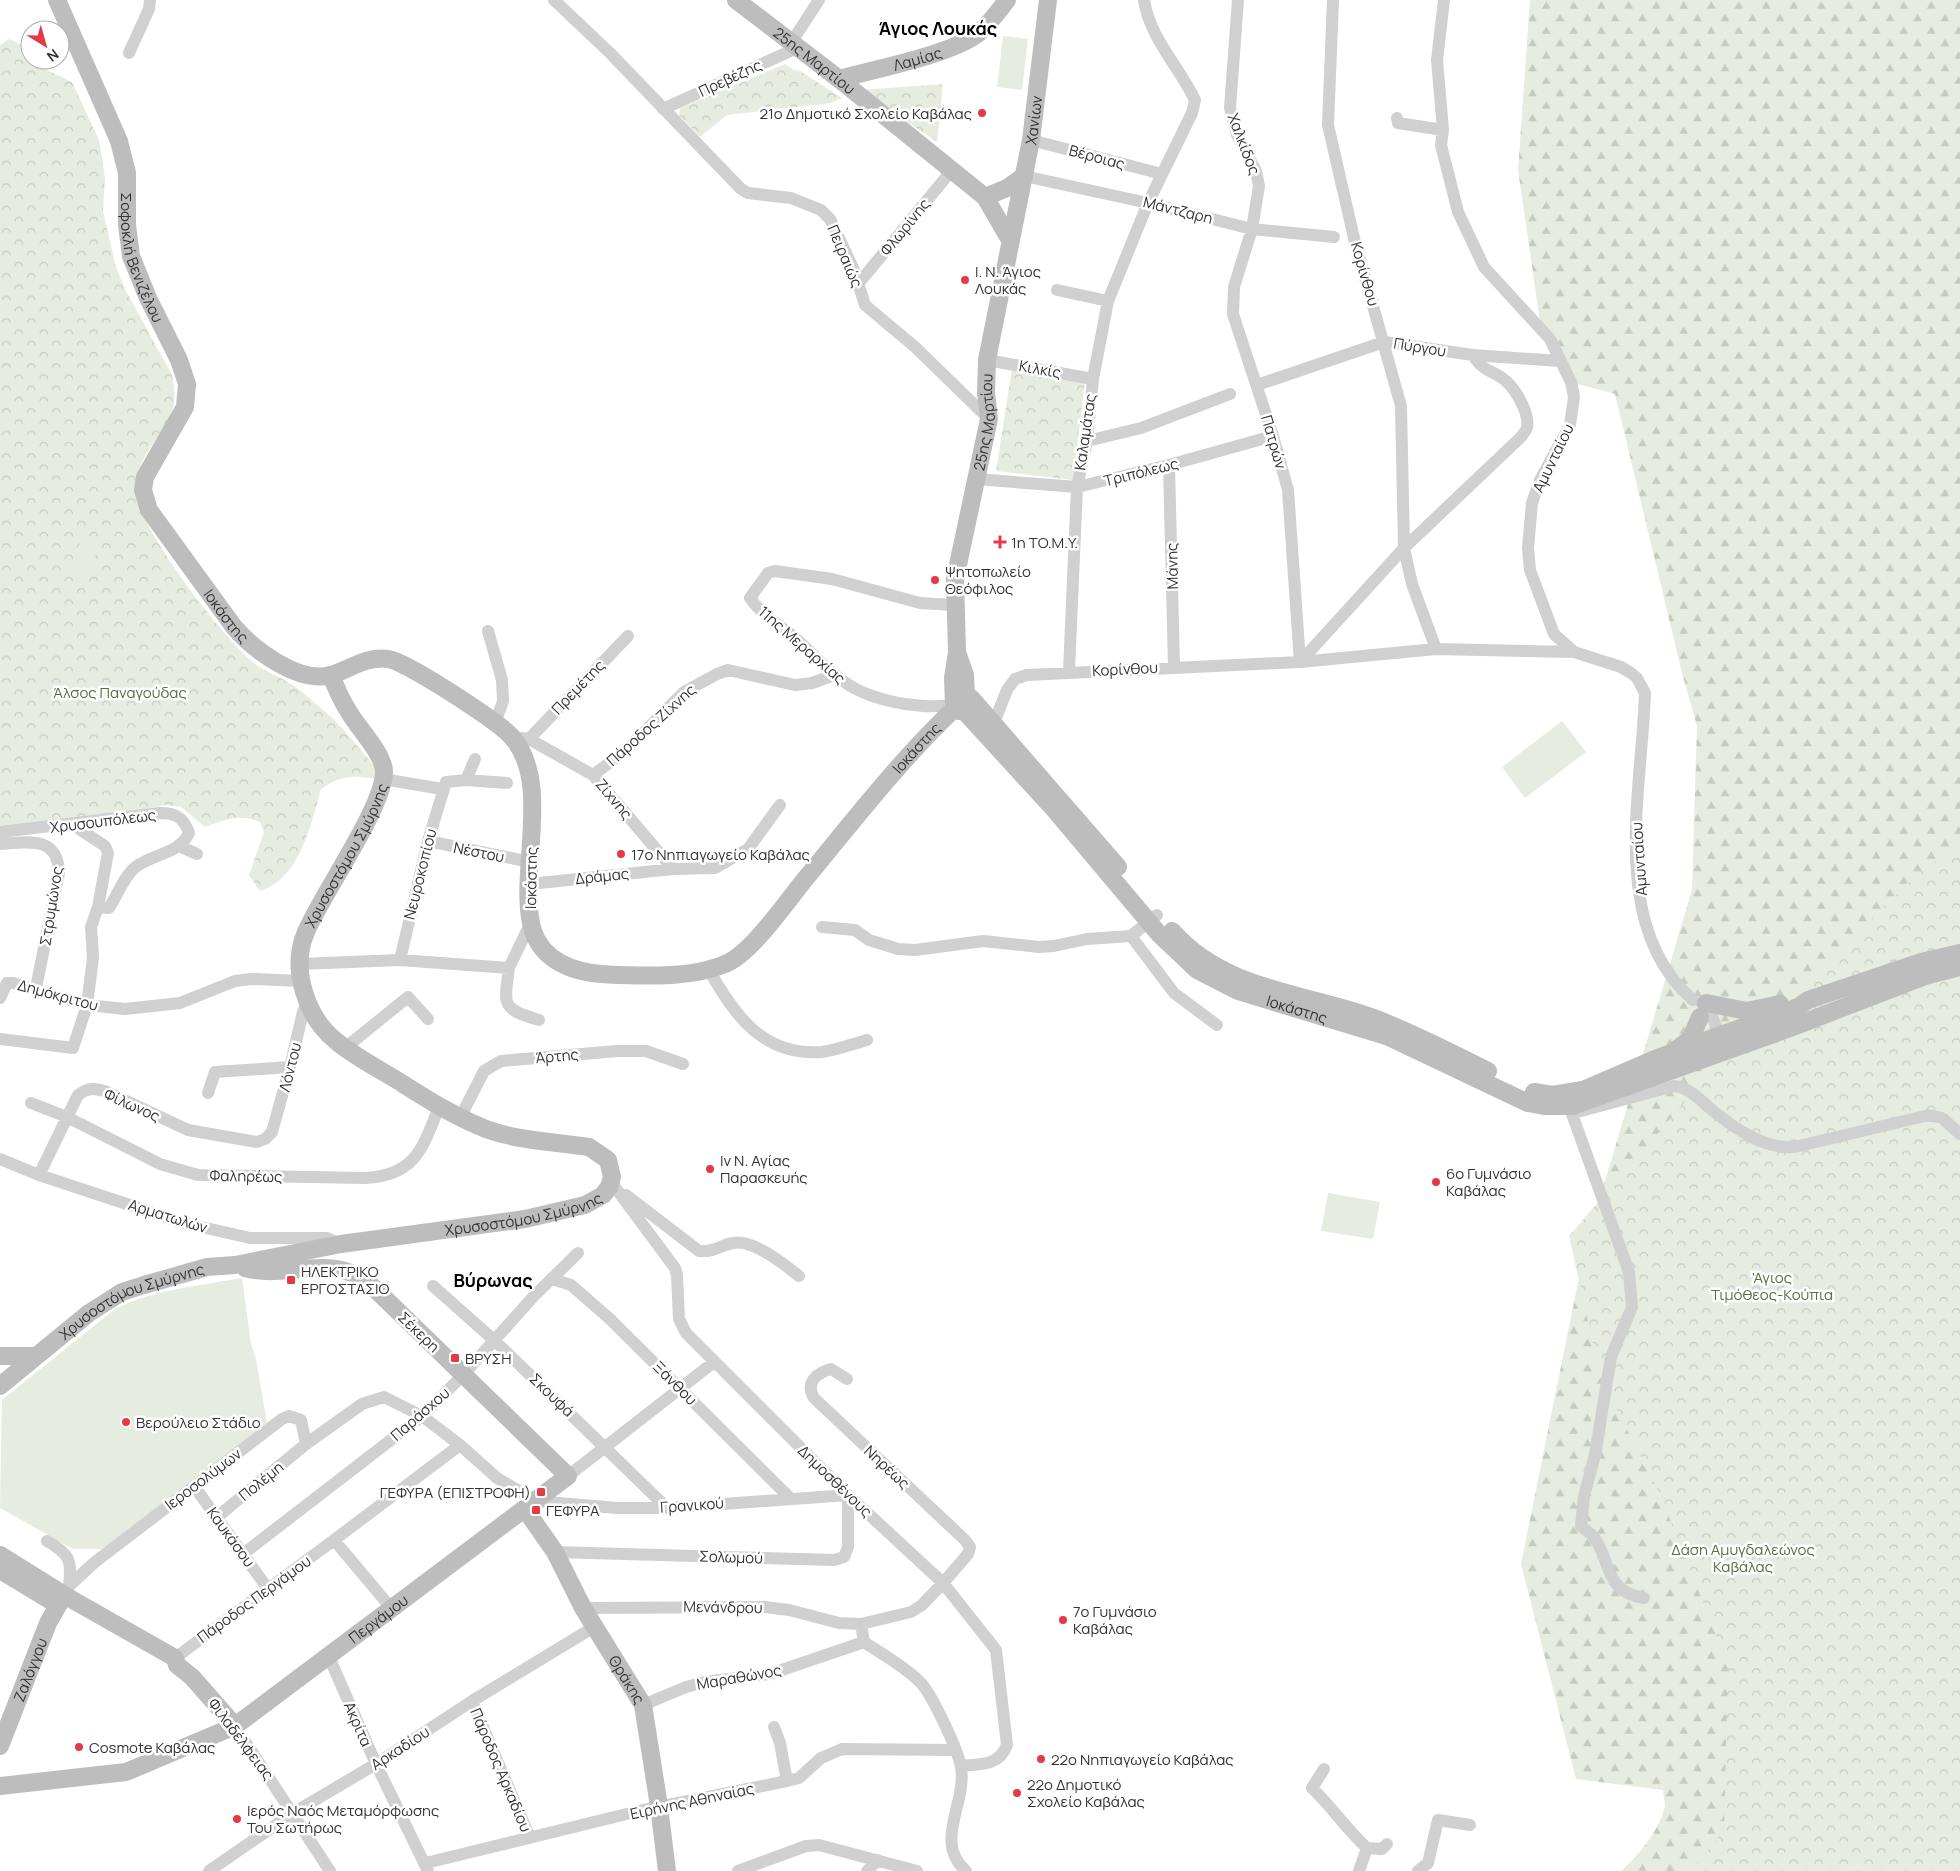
<svg xmlns="http://www.w3.org/2000/svg" width="1960" height="1871" viewBox="0 0 1960 1871" font-family="Manrope,sans-serif">
<style>
.forest{fill:url(#forest-firs)}
.park{fill:url(#park-crowns)}
.garden{fill:#e6ecdf}
.lines{fill:none;stroke-linecap:round;stroke-linejoin:round}
.street{stroke:#d0d0d0;stroke-width:12}
.secondary{stroke:#bdbdbd;stroke-width:18}
.poi-dot{fill:#e63946;stroke:#fff;stroke-width:2}
.labels{text-anchor:middle;dominant-baseline:central;stroke-width:5;stroke-linejoin:round;paint-order:stroke}
.street-label{font-size:15px;fill:#333;stroke:#fff}
.poi-label{font-size:15px;fill:#333;stroke:#fff;text-anchor:start}
.park-label{font-size:15px;fill:#56703f;stroke:#fff}
.quarter-label{font-size:18px;font-weight:bold;fill:#000;stroke:#fff}
</style>
<defs>
<pattern id="forest-firs" width="22" height="20" patternUnits="userSpaceOnUse" patternTransform="scale(1.25)"><rect width="22" height="20" fill="#e6ecdf"/><path d="M5 1l3.5 6h-7zM16 11l3.5 6h-7z" fill="#c6cbc0"/></pattern>
<pattern id="park-crowns" width="20" height="18" patternUnits="userSpaceOnUse" patternTransform="scale(1.25)"><rect width="20" height="18" fill="#e6ecdf"/><path d="M2 6a3 3 0 1 1 6 0M12 15a3 3 0 1 1 6 0" fill="none" stroke="#c6cbc0"/></pattern>
</defs>
<rect width="100%" height="100%" fill="#fff"/>
<path class="forest" d="M1530 0H1960V1871H1621C1638 1856 1660 1830 1665 1806 1665 1801 1663 1795 1663 1790L1576 1779 1521 1564 1585 1248 1692 890 1697 726 1682 673 1615 394 1571 382 1541 328 1518 170Z"/>
<path class="park" d="M9 39C20 44 30 47 30 60H35L41 67 72 82 99 140 105 178 103 211 116 267 126 291 172 375C174 385 176 398 173 408 163 437 131 462 136 494 141 531 223 638 254 663 265 672 279 676 291 684 302 691 313 701 323 710 343 726 359 749 377 769V779C354 775 340 775 321 789 311 824 300 879 260 891L249 875 264 832 260 822C240 813 225 820 205 827L181 807 166 805 116 814 0 828V45Z
M785 64 794 70 800 71 842 98 831 103 727 115 700 137 679 115 680 109 685 106Z
M943 84 937 142 860 90Z
M1012 369 1085 382 1073 480 996 471Z
M1960 845V1871H1691L1724 1830 1728 1664 1660 1495 1600 1376 1569 1236 1696 1089 1922 870Z"/>
<path class="garden" d="M1003 36 1028 39 1022 90 997 87Z
M83 536 101 544 85 577 68 570Z
M1562 721 1586 752 1525 798 1502 767Z
M1328 1193 1380 1202 1373 1239 1321 1231Z
M242 1278 251 1344 256 1359 267 1423 103 1549H73L0 1508 2 1400 115 1309C155 1289 199 1286 242 1278Z"/>
<g class="lines">
<path class="street" d="M554 0 610 53 741 189 748 193 791 198 821 210 830 219 854 270 865 305 915 347 989 419
M1238 0 1230 108 1237 135 1256 171 1259 186 1252 229 1234 287 1233 314 1273 436 1288 490 1300 662 1436 649
M1444 0 1437 60 1443 130 1441 145 1458 212 1484 267 1550 339 1571 382 1574 397 1570 425 1540 480 1532 503 1528 548 1530 570 1554 634 1574 652 1621 667 1631 673 1637 678 1645 693C1642 791 1608 927 1693 1000
M791 43 819 0
M129 53 149 9 150 0
M663 109 797 48
M1397 118 1398 123 1443 130
M1031 140 1162 174
M1024 176 1148 203 1252 229 1334 237
M859 283 952 170
M1057 290 1108 301
M1473 355C1483 372 1493 370 1506 381 1516 390 1530 414 1527 427 1527 430 1523 434 1521 437L1404 548 1412 584 1436 649 1574 652
M987 360 1093 379
M1257 385 1384 342 1473 355 1560 361
M1087 441 1141 428 1230 394
M1169 465 1174 666
M976 479 1077 487 1169 465 1273 436
M954 605 920 603 832 579 775 571 768 573 750 598C760 613 779 625 793 636 835 674 845 694 905 704 922 706 937 708 954 704
M488 631 502 680 503 701 495 723
M1069 671 1077 487 1087 441 1093 379 1108 301 1148 203 1192 113 1195 100C1179 66 1150 39 1144 0
M991 730 1007 690 1015 679 1027 675 1300 662 1404 548 1401 406 1354 238 1328 125 1333 0
M512 737 529 739 593 775 673 869
M529 739 628 636
M593 775 624 752 684 692 717 674 728 670 795 685 812 683 834 675
M383 779 442 789
M466 780 475 759
M0 832 160 813C176 813 184 818 189 833 180 853 154 854 137 866 125 874 117 896 109 908L98 907
M428 841 530 862
M0 844C28 842 58 835 59 873L36 988
M179 846 197 854
M530 884 673 869 715 868 748 849 780 805
M822 927 855 930 869 940 898 949 915 950 983 941 1039 947 1054 946 1087 939 1131 936 1157 915
M1131 936 1174 993 1217 1025
M400 960 428 841 446 782 466 780 507 783
M300 964 400 960 509 968 531 922
M509 968C504 1005 501 1009 539 1020
M709 970C735 1016 763 1056 822 1052 837 1050 853 1044 867 1040
M0 998 7 983H13L87 1005 125 1009 180 1003 235 981 251 979 301 981
M1701 1002 1706 1003 1723 1042
M0 1039 73 1048 87 1005 93 958 91 927 98 907 108 853 105 846 73 825
M345 1048 408 997 428 1019
M208 1093 215 1072 290 1067
M31 1103 67 1117 160 1164 198 1175 366 1178C416 1175 423 1147 439 1107
M1581 1111 1674 1086C1689 1087 1700 1100 1712 1110 1734 1128 1765 1150 1795 1147L1929 1115 1942 1118 1960 1134
M1572 1114 1629 1272 1632 1307 1611 1357 1595 1455 1584 1496 1581 1526C1586 1531 1592 1533 1595 1539 1612 1564 1604 1591 1644 1598
M460 1118 484 1071 501 1061 617 1051H646L683 1064
M0 1159 39 1175 184 1223 250 1238H327L341 1244
M39 1175 78 1095C89 1087 95 1088 107 1092L188 1130 257 1142 265 1139 272 1132 290 1067 303 1012 308 1002
M611 1182 675 1268 677 1275 679 1319 686 1333 848 1495 943 1583 996 1650 1007 1745C999 1766 981 1764 961 1766
M626 1195 699 1251C713 1253 721 1245 733 1243 753 1239 784 1264 799 1276
M552 1279 571 1285 610 1319 790 1498
M433 1286 495 1341 667 1508
M568 1476 714 1362
M194 1486 268 1589
M217 1517 306 1444
M47 1541C70 1554 72 1560 69 1586
M243 1554 422 1416 464 1374 533 1297 578 1253
M64 1595 69 1586 95 1562 282 1419 289 1416 301 1420 306 1444 362 1404 384 1397 422 1416 460 1445 497 1478 536 1501 617 1508H667L848 1495V1547L844 1557 834 1560 555 1552
M583 1608 765 1607 789 1610 839 1623 861 1624 911 1612 922 1605 943 1583 968 1554 970 1547 965 1540 814 1398C805 1383 816 1373 831 1369L847 1379
M392 1609 334 1540 460 1445
M861 1624 864 1642C882 1654 904 1666 920 1682 932 1694 958 1750 961 1767 967 1804 933 1842 966 1871
M329 1657 376 1764 428 1871
M175 1658 334 1540
M472 1701 530 1838
M643 1705 686 1687 704 1682 770 1674 864 1642
M235 1726 330 1871
M774 1727 780 1743 787 1781
M1324 1769 1312 1788C1332 1807 1347 1830 1367 1848L1382 1849 1387 1844
M426 1863 643 1810 787 1781 799 1778 821 1758 842 1749 954 1750
M209 1871 293 1813 376 1764 472 1701 594 1627
M738 1871 806 1846 819 1845 917 1871
M867 1871 878 1860
M1359 1871 1367 1848
M1418 1871 1428 1863 1438 1820 1470 1825"/>
<g class="secondary">
<path id="s1" d="M57 0 119 141 127 173V225L131 256 148 298 179 360 187 384 185 407 145 477 143 490 149 510 234 627C254 650 299 684 331 675 350 669 367 656 388 659 406 661 497 721 511 736 554 783 516 876 533 931 543 961 573 972 602 974 640 976 689 979 725 964 751 954 787 901 806 878 854 820 901 759 956 707"/>
<path id="s2" d="M736 0 839 79 985 197 1010 240"/>
<path id="s3" d="M839 79C875 69 948 55 976 35 988 26 998 12 1007 0"/>
<path d="M985 197 1007 188 1024 176"/>
<path d="M958 655 965 675 966 694"/>
<path d="M971 698 1118 867"/>
<path id="s4" d="M966 711H959L954 704 953 678 957 652 955 579 989 419 986 393 987 360 1031 140 1048 0"/>
<path id="s5" d="M965 712 1053 808 1159 934 1197 970 1238 991 1389 1037 1528 1103 1544 1106H1572L1790 1028 1925 976 1960 967"/>
<path d="M1172 931C1223 990 1305 993 1374 1018 1413 1033 1450 1052 1488 1071"/>
<path d="M1706 1003 1747 1011 1780 1004"/>
<path d="M1676 1050 1691 1038 1700 1017"/>
<path d="M1534 1092 1552 1095 1583 1090 1655 1059 1798 1007 1808 1000 1921 962 1960 953"/>
<path d="M0 1356H35"/>
<path id="s6" d="M0 1386 89 1313 122 1292 144 1285 207 1267 235 1265 341 1244 525 1219 585 1205 603 1195 609 1187 612 1177 608 1160 589 1147C555 1142 519 1141 486 1129 455 1117 427 1099 400 1082 379 1069 355 1057 336 1041 306 1017 290 968 306 932 322 894 386 804 384 770 382 752 358 728 349 712 341 700 336 688 331 675"/>
<path id="s7" d="M525 1509 555 1552 583 1608 643 1705 659 1806 667 1871"/>
<path d="M0 1555 64 1595 175 1658 177 1665 192 1677 235 1726"/>
<path d="M0 1570 53 1602"/>
<path id="s8" d="M0 1746 48 1623 64 1595"/>
<path id="s9" d="M0 1786 126 1772 235 1726 568 1476 374 1288C367 1282 360 1276 351 1273 318 1260 279 1278 245 1268"/>
</g>
</g>
<g class="poi-dot">
<circle cx="982" cy="113" r="5"/>
<circle cx="965" cy="280" r="5"/>
<path d="M997.5 534.5h5v5h5v5h-5v5h-5v-5h-5v-5h5z"/>
<circle cx="935" cy="580" r="5"/>
<circle cx="621" cy="854" r="5"/>
<circle cx="710" cy="1169" r="5"/>
<circle cx="1436" cy="1182" r="5"/>
<rect x="286" y="1275" width="10" height="10" rx="2.5"/>
<rect x="450" y="1353" width="10" height="10" rx="2.5"/>
<circle cx="126" cy="1422" r="5"/>
<rect x="536" y="1487" width="10" height="10" rx="2.5"/>
<rect x="531" y="1505" width="10" height="10" rx="2.5"/>
<circle cx="1063" cy="1620" r="5"/>
<circle cx="79" cy="1747" r="5"/>
<circle cx="1041" cy="1759" r="5"/>
<circle cx="1017" cy="1793" r="5"/>
<circle cx="237" cy="1819" r="5"/>
</g>
<g class="labels">
<g class="street-label">
<text stroke="none"><textPath href="#s3" startOffset="81">Λαμίας</textPath></text>
<text stroke="none"><textPath href="#s2" startOffset="99">25ης Μαρτίου</textPath></text>
<text transform="translate(730 78) rotate(-25)">Πρεβέζης</text>
<text stroke="none"><textPath href="#s4" startOffset="608">Χανίων</textPath></text>
<text transform="translate(1244 144) rotate(69)">Χαλκίδος</text>
<text transform="translate(1097 157) rotate(15)">Βέροιας</text>
<text transform="translate(1178 210) rotate(14)">Μάντζαρη</text>
<text transform="translate(905 227) rotate(-51)">Φλωρίνης</text>
<text transform="translate(845 256) rotate(67)">Πειραιώς</text>
<text stroke="none"><textPath href="#s1" startOffset="274">Σοφοκλή Βενιζέλου</textPath></text>
<text transform="translate(1365 274) rotate(74)">Κορίνθου</text>
<text transform="translate(1420 347) rotate(9)">Πύργου</text>
<text transform="translate(1040 369) rotate(10)">Κιλκίς</text>
<text stroke="none"><textPath href="#s4" startOffset="301">25ης Μαρτίου</textPath></text>
<text transform="translate(1085 432) rotate(-82)">Καλαμάτας</text>
<text transform="translate(1274 442) rotate(74)">Πατρών</text>
<text transform="translate(1553 458) rotate(-64)">Αμυνταίου</text>
<text transform="translate(1141 472) rotate(-14)">Τριπόλεως</text>
<text transform="translate(1172 566) rotate(-91)">Μάνης</text>
<text stroke="none"><textPath href="#s1" startOffset="679">Ιοκάστης</textPath></text>
<text transform="translate(802 645) rotate(41)">11ης Μεραρχίας</text>
<text transform="translate(1125 669) rotate(-3)">Κορίνθου</text>
<text transform="translate(578 687) rotate(-46)">Πρεμέτης</text>
<text transform="translate(651 725) rotate(-42)">Πάροδος Ζίχνης</text>
<text stroke="none"><textPath href="#s1" startOffset="1712">Ιοκάστης</textPath></text>
<text transform="translate(614 799) rotate(50)">Ζίχνης</text>
<text transform="translate(103 821) rotate(-7)">Χρυσουπόλεως</text>
<text transform="translate(479 852) rotate(11)">Νέστου</text>
<text stroke="none"><textPath href="#s6" startOffset="1194">Χρυσοστόμου Σμύρνης</textPath></text>
<text transform="translate(1639 859) rotate(-94)">Αμυνταίου</text>
<text transform="translate(420 874) rotate(-76)">Νευροκοπίου</text>
<text transform="translate(602 876) rotate(-6)">Δράμας</text>
<text transform="translate(531 878) rotate(-89)">Ιοκάστης</text>
<text transform="translate(51 906) rotate(-81)">Στρυμώνος</text>
<text transform="translate(58 995) rotate(15)">Δημόκριτου</text>
<text stroke="none"><textPath href="#s5" startOffset="455">Ιοκάστης</textPath></text>
<text transform="translate(557 1056) rotate(-5)">Άρτης</text>
<text transform="translate(290 1067) rotate(-76)">Λόντου</text>
<text transform="translate(132 1105) rotate(24)">Φίλωνος</text>
<text transform="translate(246 1176) rotate(1)">Φαληρέως</text>
<text stroke="none"><textPath href="#s6" startOffset="564">Χρυσοστόμου Σμύρνης</textPath></text>
<text transform="translate(168 1216) rotate(17)">Αρματωλών</text>
<text stroke="none"><textPath href="#s6" startOffset="159">Χρυσοστόμου Σμύρνης</textPath></text>
<text transform="translate(419 1332) rotate(44)">Σέκερη</text>
<text transform="translate(675 1383) rotate(45)">Ξάνθου</text>
<text transform="translate(552 1395) rotate(44)">Σκουφά</text>
<text transform="translate(420 1414) rotate(-41)">Παράσχου</text>
<text transform="translate(887 1467) rotate(43)">Νηρέως</text>
<text transform="translate(203 1479) rotate(-37)">Ιεροσολύμων</text>
<text transform="translate(261 1481) rotate(-39)">Πολέμη</text>
<text transform="translate(835 1481) rotate(44)">Δημοσθένους</text>
<text transform="translate(692 1505) rotate(-4)">Γρανικού</text>
<text transform="translate(231 1537) rotate(54)">Καυκάσου</text>
<text transform="translate(731 1557) rotate(2)">Σολωμού</text>
<text transform="translate(254 1599) rotate(-36)">Πάροδος Περγάμου</text>
<text transform="translate(723 1607) rotate(1)">Μενάνδρου</text>
<text stroke="none"><textPath href="#s9" startOffset="424">Περγάμου</textPath></text>
<text stroke="none"><textPath href="#s8" startOffset="82">Ζαλόγγου</textPath></text>
<text transform="translate(739 1677) rotate(-10)">Μαραθώνος</text>
<text stroke="none"><textPath href="#s7" startOffset="199">Θράκης</textPath></text>
<text transform="translate(358 1724) rotate(66)">Ακρίτα</text>
<text transform="translate(241 1739) rotate(53)">Φιλαδέλφειας</text>
<text transform="translate(400 1748) rotate(-33)">Αρκαδίου</text>
<text transform="translate(501 1770) rotate(67)">Πάροδος Αρκαδίου</text>
<text transform="translate(692 1801) rotate(-12)">Ειρήνης Αθηναίας</text>
</g>
<g class="poi-label">
<text x="972" y="113" text-anchor="end">21ο Δημοτικό Σχολείο Καβάλας</text>
<text x="975" y="271">Ι. Ν. Άγιος<tspan x="975" dy="17">Λουκάς</tspan></text>
<text x="1011" y="542">1η ΤΟ.Μ.Υ.</text>
<text x="945" y="571">Ψητοπωλείο<tspan x="945" dy="17">Θεόφιλος</tspan></text>
<text x="631" y="854">17ο Νηπιαγωγείο Καβάλας</text>
<text x="720" y="1160">Ιν Ν. Αγίας<tspan x="720" dy="17">Παρασκευής</tspan></text>
<text x="1446" y="1173">6ο Γυμνάσιο<tspan x="1446" dy="17">Καβάλας</tspan></text>
<text x="301" y="1271">ΗΛΕΚΤΡΙΚΟ<tspan x="301" dy="17">ΕΡΓΟΣΤΑΣΙΟ</tspan></text>
<text x="465" y="1358">ΒΡΥΣΗ</text>
<text x="136" y="1422">Βερούλειο Στάδιο</text>
<text x="531" y="1492" text-anchor="end">ΓΕΦΥΡΑ (ΕΠΙΣΤΡΟΦΗ)</text>
<text x="546" y="1510">ΓΕΦΥΡΑ</text>
<text x="1073" y="1611">7ο Γυμνάσιο<tspan x="1073" dy="17">Καβάλας</tspan></text>
<text x="89" y="1747">Cosmote Καβάλας</text>
<text x="1051" y="1759">22ο Νηπιαγωγείο Καβάλας</text>
<text x="1027" y="1784">22ο Δημοτικό<tspan x="1027" dy="17">Σχολείο Καβάλας</tspan></text>
<text x="247" y="1810">Ιερός Ναός Μεταμόρφωσης<tspan x="247" dy="17">Του Σωτήρως</tspan></text>
</g>
<g class="park-label">
<text x="120" y="692">Άλσος Παναγούδας</text>
<text x="1772" y="1277">'Αγιος<tspan x="1772" dy="17">Τιμόθεος-Κούπια</tspan></text>
<text x="1743" y="1549">Δάση Αμυγδαλεώνος<tspan x="1743" dy="17">Καβάλας</tspan></text>
</g>
<g class="quarter-label">
<text x="938" y="28">Άγιος Λουκάς</text>
<text x="493" y="1280">Βύρωνας</text>
</g>
</g>
<g transform="translate(45 45) rotate(143)"><circle r="24" fill="#ffffff" stroke="#adadad"/>
<path d="M0-4L9 19L0 12L-9 19Z" fill="#e63946"/>
<text y="-8" font-size="14" font-weight="bold" text-anchor="middle" fill="#333333">N</text>
</g>
</svg>
